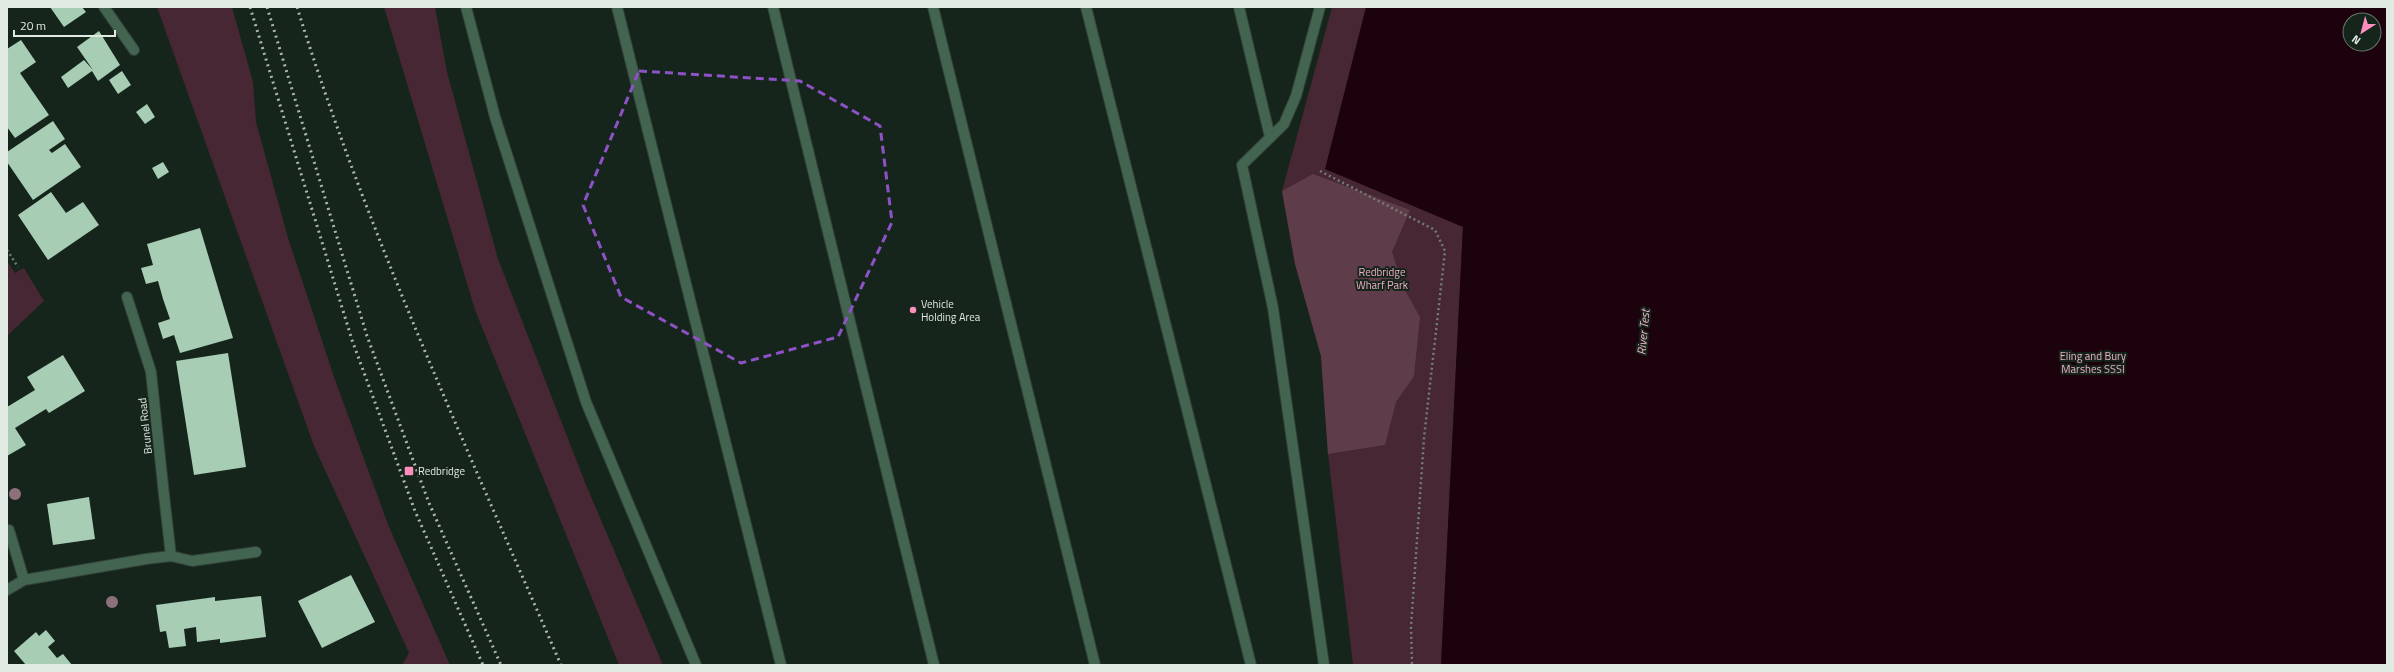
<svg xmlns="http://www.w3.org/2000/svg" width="2394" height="672" viewBox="0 0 2394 672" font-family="'Titillium Web',sans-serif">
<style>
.green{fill:#472734}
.forest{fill:#5f3c49}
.water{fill:#1b020d;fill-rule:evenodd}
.building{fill:#a7cdb4}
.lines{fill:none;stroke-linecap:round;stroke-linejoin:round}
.service-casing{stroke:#314137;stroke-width:12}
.minor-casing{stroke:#314137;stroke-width:12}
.path{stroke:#717e76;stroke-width:2.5;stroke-dasharray:2 3;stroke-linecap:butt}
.service{stroke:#436450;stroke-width:10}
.minor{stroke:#436450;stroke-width:10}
.rail{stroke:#acb7b0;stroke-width:3;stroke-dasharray:2 4;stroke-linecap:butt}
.tree{fill:#8d7079}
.marked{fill:none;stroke:#8f52c6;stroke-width:3;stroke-dasharray:8 5;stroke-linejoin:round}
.poi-dot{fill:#fe8ebc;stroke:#15251b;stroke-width:1.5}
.labels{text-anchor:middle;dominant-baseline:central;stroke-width:4;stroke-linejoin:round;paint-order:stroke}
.park-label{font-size:11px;fill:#efadc6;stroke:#15251b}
.poi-label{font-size:11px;fill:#e0eae3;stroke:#15251b;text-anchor:start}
.street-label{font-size:11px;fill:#e0eae3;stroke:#15251b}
.water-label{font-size:12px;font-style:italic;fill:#f6b3cc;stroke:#15251b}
</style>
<rect width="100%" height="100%" fill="#15251b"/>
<path class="green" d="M157 7H232L253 82 256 122 288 238 334 377 389 527 450 665H402L409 653 314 446Z
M384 7H435L447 72 498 259 586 485 663 665H619L475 310Z
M1332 7H1521L1463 227 1441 665H1353L1328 454 1321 356 1295 264 1282 191Z
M7 261 15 273 24 268 44 301 7 336Z"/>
<path class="forest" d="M1313 174 1410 210 1392 252 1403 287 1420 317 1414 376 1396 402 1385 445 1328 454 1321 356 1295 264 1282 191Z"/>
<path class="water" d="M1366 7H2387V665H1441L1463 227 1325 169ZM2350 20H2374V44H2350Z"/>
<path class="building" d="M50 7H82L86 12 64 27Z
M99 31 120 65 98 81 92 71 68 88 61 77 84 60 93 70 77 47Z
M21 40 36 62 20 73 49 115 15 138 7 127V49Z
M122 71 131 85 118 94 109 80Z
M147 104 155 117 145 124 136 112Z
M53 121 65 139 49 150 52 153 65 144 81 167 33 200 7 162V152Z
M163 162 169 172 158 179 152 168Z
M51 192 66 213 83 202 99 225 48 260 18 215Z
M200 228 233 338 180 353 174 335 163 339 158 323 170 319 163 299 158 281 146 284 141 268 153 265 147 244Z
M228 353 246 467 194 475 176 361Z
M63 355 85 391 49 413 46 409 15 428 26 445 7 456V407L35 390 27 377Z
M89 497 95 539 53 545 47 504Z
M351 575 375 622 322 648 298 601Z
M261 596 266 637 220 643V639L197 642 196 627 184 629 186 646 169 648 166 631 160 632 156 605 215 597V601Z
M46 630 55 641 48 647 57 658 63 654 72 665H26L14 651 36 632 39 636Z"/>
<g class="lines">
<defs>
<path id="service" d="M104 7 134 50
M466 7 495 117 586 402 696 665
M617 7 781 665
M773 7 934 665
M933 7 1095 665
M1086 7 1251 665
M1239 7 1270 137
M1320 7 1296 96 1284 124 1242 165 1273 308 1324 665
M127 297 151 372 164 495"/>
<path id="minor" d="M164 495 171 556
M9 530 24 580
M7 590 24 580 146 559 171 556 192 561 256 552"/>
</defs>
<use href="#service" class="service-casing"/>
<use href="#minor" class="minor-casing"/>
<path class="path" d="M1320 171 1435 230 1445 251 1424 438 1411 627 1412 665
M7 250 18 267"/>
<use href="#service" class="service"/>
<use href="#minor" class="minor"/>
<path class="rail" d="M250 7 352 340 415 511 483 665
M267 7 367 336 429 503 501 665
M297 7C367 233 467 448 561 665"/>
</g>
<g class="tree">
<circle cx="15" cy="494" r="6"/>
<circle cx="112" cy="602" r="6"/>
</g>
<path class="marked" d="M639 71 800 81 880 126 892 222 838 337 741 363 621 297 583 205Z"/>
<g class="poi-dot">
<circle cx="913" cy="310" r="4"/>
<rect x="404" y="466" width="10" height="10" rx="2"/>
</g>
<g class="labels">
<g class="park-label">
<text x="1382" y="272">Redbridge<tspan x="1382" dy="13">Wharf Park</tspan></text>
<text x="2093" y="356">Eling and Bury<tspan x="2093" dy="13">Marshes SSSI</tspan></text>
</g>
<g class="poi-label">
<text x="921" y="304">Vehicle<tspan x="921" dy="13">Holding Area</tspan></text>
<text x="418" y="471">Redbridge</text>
</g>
<g class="street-label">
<text transform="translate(145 426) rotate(-96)">Brunel Road</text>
</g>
<g class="water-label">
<text transform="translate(1643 332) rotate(-85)">River Test</text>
</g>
</g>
<rect width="2394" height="672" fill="none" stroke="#e0eae3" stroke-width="16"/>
<g transform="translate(2362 32) rotate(216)"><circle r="19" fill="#15251b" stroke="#66746b"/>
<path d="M0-3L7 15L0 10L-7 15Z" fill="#fe8ebc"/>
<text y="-6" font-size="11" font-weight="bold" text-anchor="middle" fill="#e0eae3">N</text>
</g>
<path d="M14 30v6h101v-6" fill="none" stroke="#e0eae3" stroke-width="2"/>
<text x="20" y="30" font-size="12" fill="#e0eae3" stroke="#15251b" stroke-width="3" paint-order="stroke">20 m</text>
</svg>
